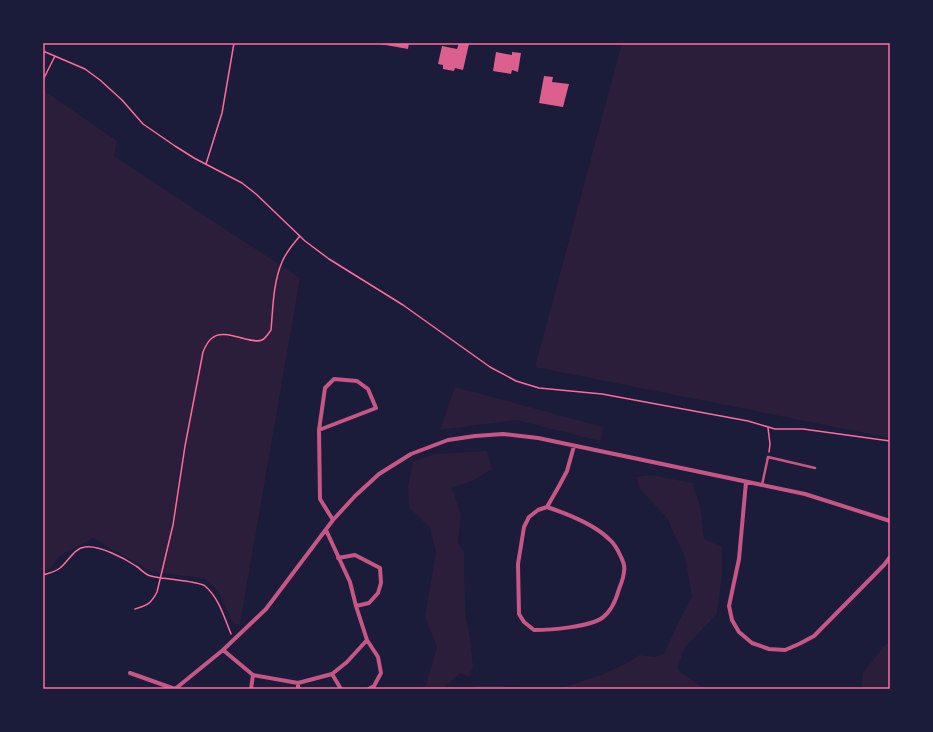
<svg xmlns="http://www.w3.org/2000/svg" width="933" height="732" viewBox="0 0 933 732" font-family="Figtree,sans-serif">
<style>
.green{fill:#2a1e3b}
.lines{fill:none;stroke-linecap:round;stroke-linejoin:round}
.stream{stroke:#12122b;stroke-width:2.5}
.building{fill:#dd5f8e}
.path{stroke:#ff6b9d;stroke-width:1.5}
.service{stroke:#c65784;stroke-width:2.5}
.minor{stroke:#c65784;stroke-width:4}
.neatline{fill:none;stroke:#ff6b9d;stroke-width:1.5}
</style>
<rect width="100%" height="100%" fill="#1b1b3a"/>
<path class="green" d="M622 43H890V438L535 367Z
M43 90 117 141 114 156 300 278 240 624H233L219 592 204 578 152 572 93 538 60 556 50 569 45 570 43 581Z
M455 387 603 427 601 441 516 420 440 430Z
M487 451 492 469 474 480 452 488 461 515 458 543 464 552 465 612 470 638 473 667 469 677 460 673 443 689H425L437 647 425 617 436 552 430 528 409 507 408 486 413 462 434 454Z
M652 475 692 483 700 505 704 539 722 547V574L717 614 685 647 677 669 701 687 708 689H471L476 686H500L521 688H561L601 675 629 662 639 655 655 657 664 654 679 621 692 597 685 557 667 518 640 489 636 477Z
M890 641V689H861L863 673 883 647Z"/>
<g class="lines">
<path class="stream" d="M888 689 890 685"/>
</g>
<path class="building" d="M380 43H409L408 49 380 44Z
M459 43 469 44 463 70 455 68 454 71 443 69V65L438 64 442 46 457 49Z
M496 52 512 55V52L521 53 518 72 512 70 511 74 493 71Z
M544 76 553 77 552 82 569 84 563 107 539 103Z"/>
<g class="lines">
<path class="path" d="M43 51 85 69 100 80 122 100 143 124 175 146 194 158 242 183 256 194 305 241 329 259 403 305 490 367 516 381 539 388 602 394 748 421 775 429H803L890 441
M43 80 55 56
M206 164 222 113 234 43
M768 428 770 444 769 452
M43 575C49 573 55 572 60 568 68 562 74 548 85 547 99 545 124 558 136 566 141 569 145 575 151 576 161 579 199 581 205 586 219 598 224 617 231 634
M135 609C147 605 151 604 157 592L173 525 185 446 203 352C205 347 207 342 212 338 224 327 250 345 262 340 266 338 268 334 271 330 273 308 273 283 282 262 286 252 293 244 300 236"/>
<path class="service" d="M762 485 768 457 815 468"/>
<path class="minor" d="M319 430 376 408 368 389 357 381 334 379 325 388 319 430 320 499 333 520
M746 482 739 559 729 606 732 620 739 632 752 643 769 649 785 650 799 644 814 636 884 565 890 557
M547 507C565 513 595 525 609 539 615 544 618 550 621 557 623 561 625 567 624 571 624 577 621 584 619 589 616 600 612 611 602 618 589 627 550 630 534 630L524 622 519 614 518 564 524 527 529 517 538 510Z
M547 507 559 486 567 471 574 446
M326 530 350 582 356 606 367 640 378 657 381 673 374 686 369 689
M338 558 355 555 380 568 381 583 378 593 369 603 356 606
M223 650 253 675 298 683 332 674 347 662 367 640
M130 673 175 689
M332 674 341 689
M298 683V689
M175 689 223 650 266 609 333 520 355 496 379 474 411 454 448 440 475 436 503 434 538 438 805 494 890 521
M251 689 253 675"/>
</g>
<rect width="933" height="732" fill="none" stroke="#1b1b3a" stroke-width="88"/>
<rect x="44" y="44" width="845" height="644" class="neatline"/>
</svg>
